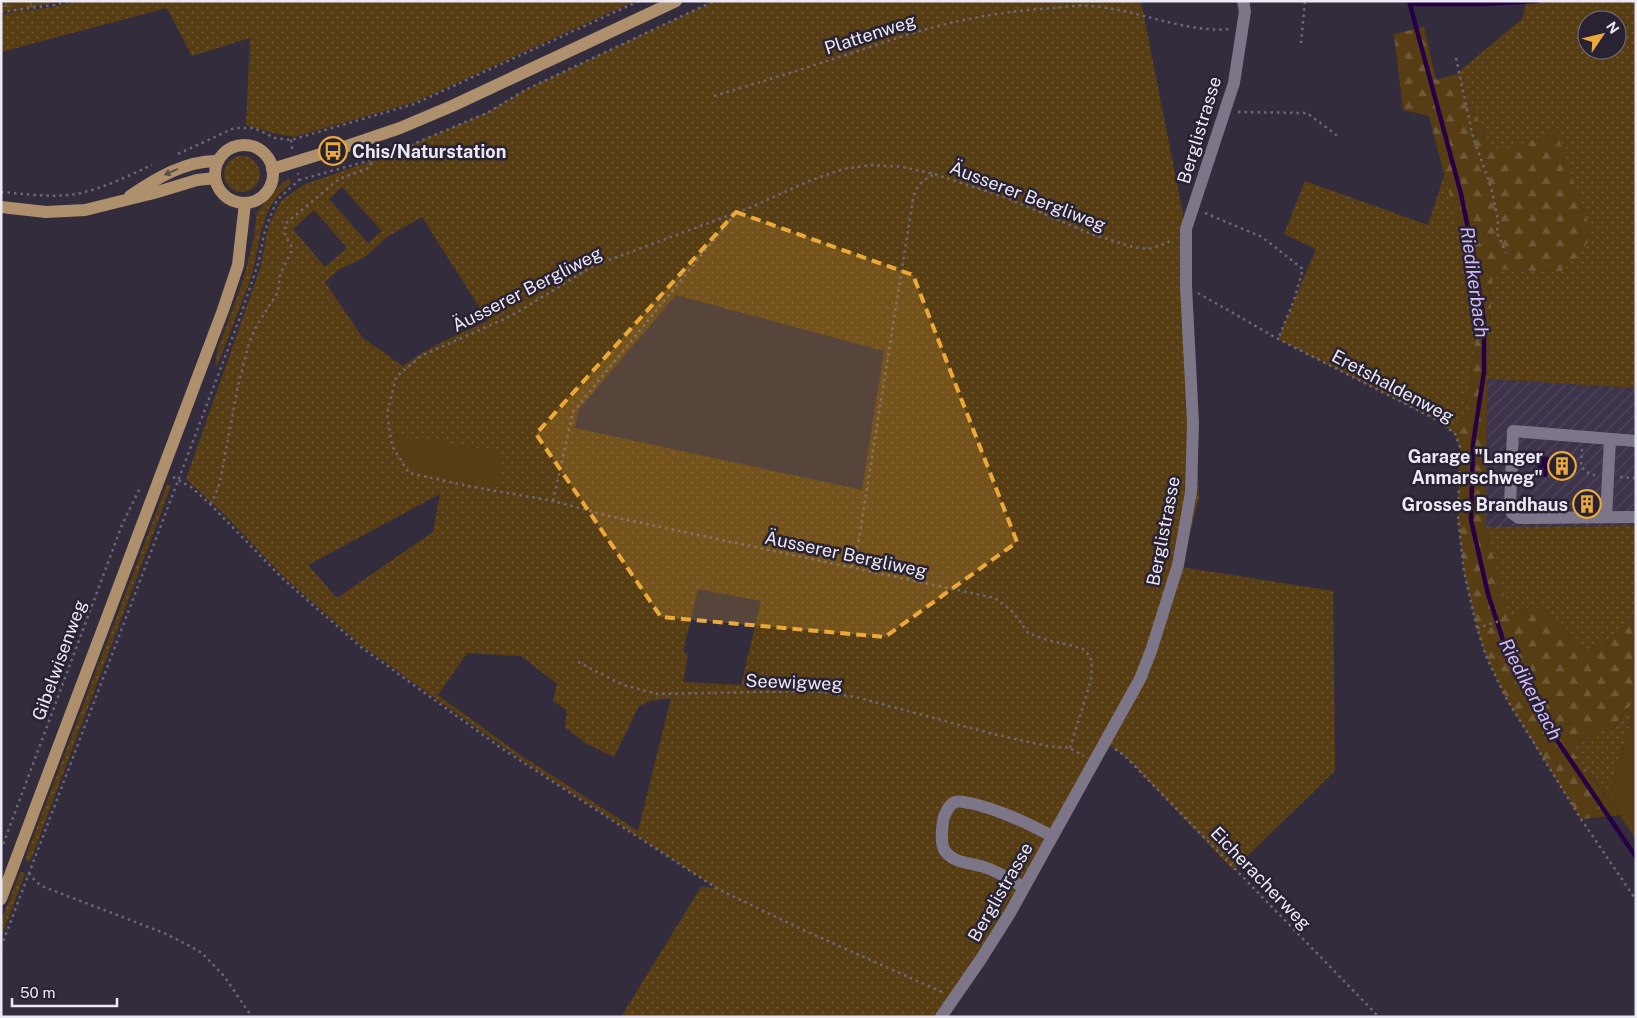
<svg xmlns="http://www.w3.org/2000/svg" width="1637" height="1018" viewBox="0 0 1637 1018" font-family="'Public Sans',sans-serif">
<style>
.industrial{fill:url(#industrial-furrows)}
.grass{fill:url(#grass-dots);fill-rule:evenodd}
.forest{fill:url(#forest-firs)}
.wetland{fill:url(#wetland-marsh)}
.garden{fill:#573d13}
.water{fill:#260044}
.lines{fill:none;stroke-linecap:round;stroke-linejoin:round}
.stream{stroke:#260044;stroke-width:4.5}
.path{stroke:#6e6777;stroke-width:2.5;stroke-dasharray:2.5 4;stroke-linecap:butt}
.minor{stroke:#7d7689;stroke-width:12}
.major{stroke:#af906d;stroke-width:12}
.oneway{fill:#5f4e4a}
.marked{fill:#eba93a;fill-opacity:0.2;stroke:#eba93a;stroke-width:4;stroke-dasharray:10 6;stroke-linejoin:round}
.labels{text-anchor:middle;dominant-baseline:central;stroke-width:5;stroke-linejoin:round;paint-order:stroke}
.street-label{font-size:18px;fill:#ede9f4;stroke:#292232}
.poi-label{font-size:18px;font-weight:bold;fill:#ede9f4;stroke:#292232;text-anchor:end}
.water-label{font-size:19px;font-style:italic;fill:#d1b9f5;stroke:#292232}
</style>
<defs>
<pattern id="industrial-furrows" width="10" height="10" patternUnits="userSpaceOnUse" patternTransform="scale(1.25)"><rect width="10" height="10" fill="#3d334a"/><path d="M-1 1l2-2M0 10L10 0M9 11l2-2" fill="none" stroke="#50475c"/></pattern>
<pattern id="grass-dots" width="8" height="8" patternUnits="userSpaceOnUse" patternTransform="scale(1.25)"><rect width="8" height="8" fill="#573d13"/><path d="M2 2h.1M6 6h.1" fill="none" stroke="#6f5936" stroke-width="1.8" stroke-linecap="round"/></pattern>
<pattern id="forest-firs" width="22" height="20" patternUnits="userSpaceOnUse" patternTransform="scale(1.25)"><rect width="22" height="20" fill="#573d13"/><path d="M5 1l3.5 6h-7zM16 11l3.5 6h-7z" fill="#6f5936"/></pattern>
<pattern id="wetland-marsh" width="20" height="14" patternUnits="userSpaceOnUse" patternTransform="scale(1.25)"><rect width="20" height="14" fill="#573d13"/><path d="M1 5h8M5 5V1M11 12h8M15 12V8" fill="none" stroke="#6f5936"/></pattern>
</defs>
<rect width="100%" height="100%" fill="#332c3d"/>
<path class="industrial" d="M1487 379 1636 388V526L1486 527Z"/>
<path class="grass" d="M76 1H635L415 102 294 137 276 134 246 125 250 38 192 56 167 8 1 52V14L52 7Z
M714 1H1141L1186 229 1199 498 1181 567 1333 591 1335 771 1233 870 1125 756 1109 745 943 1017H621L701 887 716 888 513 754 361 645 285 578 223 513 186 479 261 266 268 227 281 201 303 185 382 157 487 113 525 90ZM342 187 382 231 368 243 329 199ZM314 210 347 248 325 267 293 229ZM422 217 488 321C458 334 429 346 403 366L363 338 325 282 338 270 365 257 387 237ZM676 295 884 351 862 490 575 428 579 409ZM440 494 433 532 337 598 308 565ZM698 589 761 601 741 685 683 682 688 654 683 652ZM467 653 521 656 557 684 553 701 567 710 565 727 585 743 614 757 639 706 651 701 671 698 638 831 519 754 438 695Z
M1527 1H1636V388L1487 379 1493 269 1560 272 1495 155 1456 74 1522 19ZM1587 20H1617V50H1587Z
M224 174a18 18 0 1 1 36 0a18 18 0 1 1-36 0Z
M1445 173 1465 255 1475 346 1466 407 1455 434 1439 421 1278 339 1316 249 1284 234 1305 181 1428 225Z
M289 178 291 184C256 209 262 247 249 283 239 311 228 338 217 366L215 365 218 348 243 281 254 237 257 212 280 185Z
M167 484 171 486 30 862H27L26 856Z
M1636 526V612L1615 636 1585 652 1546 611 1531 606 1509 618 1486 527Z
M1626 710 1633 714 1608 798 1572 751 1600 727 1614 729Z
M22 872 25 874 1 938V921L20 873Z"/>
<path class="forest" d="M1424 27 1436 80 1456 74 1495 155 1556 131 1592 235 1580 254 1560 272 1493 269 1487 379 1486 527 1509 618 1532 606 1546 611 1585 652 1615 636 1636 612V700L1626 710 1613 729 1600 727 1572 751 1620 815 1581 819 1506 698 1486 656 1477 628 1464 572 1458 517 1460 447 1455 434 1466 407 1475 346 1465 255 1429 116 1403 110 1394 34Z"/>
<path class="wetland" d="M1 1H61L18 11H1Z"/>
<path class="garden" d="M396 436 448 443 504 454 495 489 412 471 397 448Z
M1636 700V839L1608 798 1633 715 1626 710Z"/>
<path class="water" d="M1539 456 1549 457 1547 477 1537 476Z"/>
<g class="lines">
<path class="stream" d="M1409 1 1461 194 1473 253 1484 321V372L1473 444 1471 520 1488 594 1505 646 1548 727 1636 857
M1410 4H1485L1537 1"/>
<path class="path" d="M1 12 54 5 68 1
M1301 43 1305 1
M1456 58 1473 137 1491 187 1498 220 1497 233 1506 253
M714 96C754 84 794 72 833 59 869 48 905 34 942 25 978 16 1017 10 1054 8 1065 7 1077 5 1088 6 1136 8 1181 33 1230 29
M1238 112 1307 113 1339 137
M291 140 292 149
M178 154 234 128H254L275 138 291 140 414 104 639 1
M299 180 382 157 487 113 525 90 714 1
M1 192C26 194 51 198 76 194 102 189 128 176 152 165
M1205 213 1262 237 1303 269 1294 300 1278 339
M1198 293 1278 339 1439 421 1455 434 1460 447 1458 517 1464 572 1477 628 1486 656 1506 698 1581 819 1636 900
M1582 449 1581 467 1591 475H1595
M173 477 191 487 210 504 283 579 361 647 501 748 718 889 801 929 942 992
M1620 477 1636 478
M553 501 573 412 736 213
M210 504 215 496 220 482 238 386 249 343 257 325 278 292 280 274 291 252V245L285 235V224L339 179 369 168 372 161
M852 567 858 545 913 199C916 187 922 180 933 175
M1477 628 1503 620
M578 662 623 685 658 694 813 691 856 697 993 734 1047 746 1070 748 1084 756
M1070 748 1091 680 1092 662 1089 655 1083 649 1074 646 1047 640 1028 633 1013 612 995 598 609 516 553 501 468 486 409 473 392 446 387 414 396 377 421 356 511 316 593 266 749 208 809 181 843 169 872 165 903 167 934 174 1007 198 1091 234 1133 247 1149 249 1167 243 1173 239
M1115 749 1125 756 1379 1017
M1 850 122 525 141 486
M29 873 36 882 44 887 164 933 186 944 202 953 224 976 252 1017
M1 947 239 320 258 264 265 230 277 200 299 180 298 173"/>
<path class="minor" d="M1636 441 1513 431 1510 505 1512 513 1519 518 1636 517
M1606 517 1610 439
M1024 888C1012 880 1000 873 987 868 974 863 954 864 945 851 940 844 942 829 943 821 944 815 949 804 955 802 959 800 965 803 970 803 1000 810 1025 822 1052 836
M941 1017 981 959 1010 913 1140 679 1151 651 1178 565 1191 492 1193 423 1186 286V229L1234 83 1245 11 1243 1"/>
<path class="major" d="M215 174a29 29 0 1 1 58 0a29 29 0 1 1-58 0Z
M272 169 347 146 400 128 452 106 676 1
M130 196C155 179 186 160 218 161
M1 207 46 212 85 210 154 193 197 180 215 178
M1 899 223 310 238 265 245 203"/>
</g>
<defs><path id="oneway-solid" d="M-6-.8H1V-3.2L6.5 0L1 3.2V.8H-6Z" transform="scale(1.25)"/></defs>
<use class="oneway" href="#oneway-solid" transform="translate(171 172) rotate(156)"/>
<path class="marked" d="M736 212 913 275 1017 542 885 637 661 617 536 434Z"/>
<defs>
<symbol id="bus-ring" viewBox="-11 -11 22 22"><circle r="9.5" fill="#292232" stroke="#eba93a" stroke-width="1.5"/><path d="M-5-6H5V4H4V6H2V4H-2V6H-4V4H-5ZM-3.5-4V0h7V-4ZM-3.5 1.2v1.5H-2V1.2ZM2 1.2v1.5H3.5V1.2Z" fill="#eba93a"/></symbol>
<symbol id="building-ring" viewBox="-11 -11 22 22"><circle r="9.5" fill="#292232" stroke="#eba93a" stroke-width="1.5"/><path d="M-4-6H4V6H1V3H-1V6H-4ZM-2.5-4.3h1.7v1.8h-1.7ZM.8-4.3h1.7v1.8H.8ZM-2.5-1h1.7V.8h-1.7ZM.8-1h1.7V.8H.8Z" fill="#eba93a"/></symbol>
</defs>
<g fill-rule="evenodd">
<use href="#bus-ring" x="317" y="135" width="32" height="32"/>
<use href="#building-ring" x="1546" y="450" width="32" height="32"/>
<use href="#building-ring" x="1571" y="488" width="32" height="32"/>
</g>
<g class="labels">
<g class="street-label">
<text transform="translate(870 34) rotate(-18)">Plattenweg</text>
<text transform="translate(1199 130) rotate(-73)">Berglistrasse</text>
<text transform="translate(1028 196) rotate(21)">Äusserer Bergliweg</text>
<text transform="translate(527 289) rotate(-27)">Äusserer Bergliweg</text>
<text transform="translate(1393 386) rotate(28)">Eretshaldenweg</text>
<text transform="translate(1163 531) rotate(-79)">Berglistrasse</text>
<text transform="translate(846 554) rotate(12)">Äusserer Bergliweg</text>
<text transform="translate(59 660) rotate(-70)">Gibelwisenweg</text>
<text transform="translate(794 682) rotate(2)">Seewigweg</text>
<text transform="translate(1261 878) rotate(46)">Eicheracherweg</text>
<text transform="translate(1000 892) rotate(-60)">Berglistrasse</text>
</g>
<g class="poi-label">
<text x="352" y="151" text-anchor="start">Chis/Naturstation</text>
<text x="1543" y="456">Garage "Langer<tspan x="1543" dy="21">Anmarschweg"</tspan></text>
<text x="1568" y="504">Grosses Brandhaus</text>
</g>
<g class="water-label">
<text transform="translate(1475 282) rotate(82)">Riedikerbach</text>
<text transform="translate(1531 689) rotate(62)">Riedikerbach</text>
</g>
</g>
<rect width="1637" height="1018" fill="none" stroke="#ede9f4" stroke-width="5"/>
<g transform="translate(1602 35) rotate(55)"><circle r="24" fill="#292232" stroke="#777280"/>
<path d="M0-4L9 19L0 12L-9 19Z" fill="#eba93a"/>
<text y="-8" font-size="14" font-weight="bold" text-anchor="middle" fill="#ede9f4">N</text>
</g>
<path d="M12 998v8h105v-8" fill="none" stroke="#ede9f4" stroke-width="2.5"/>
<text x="20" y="998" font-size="15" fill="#ede9f4" stroke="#292232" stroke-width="4" paint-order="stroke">50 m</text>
</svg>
